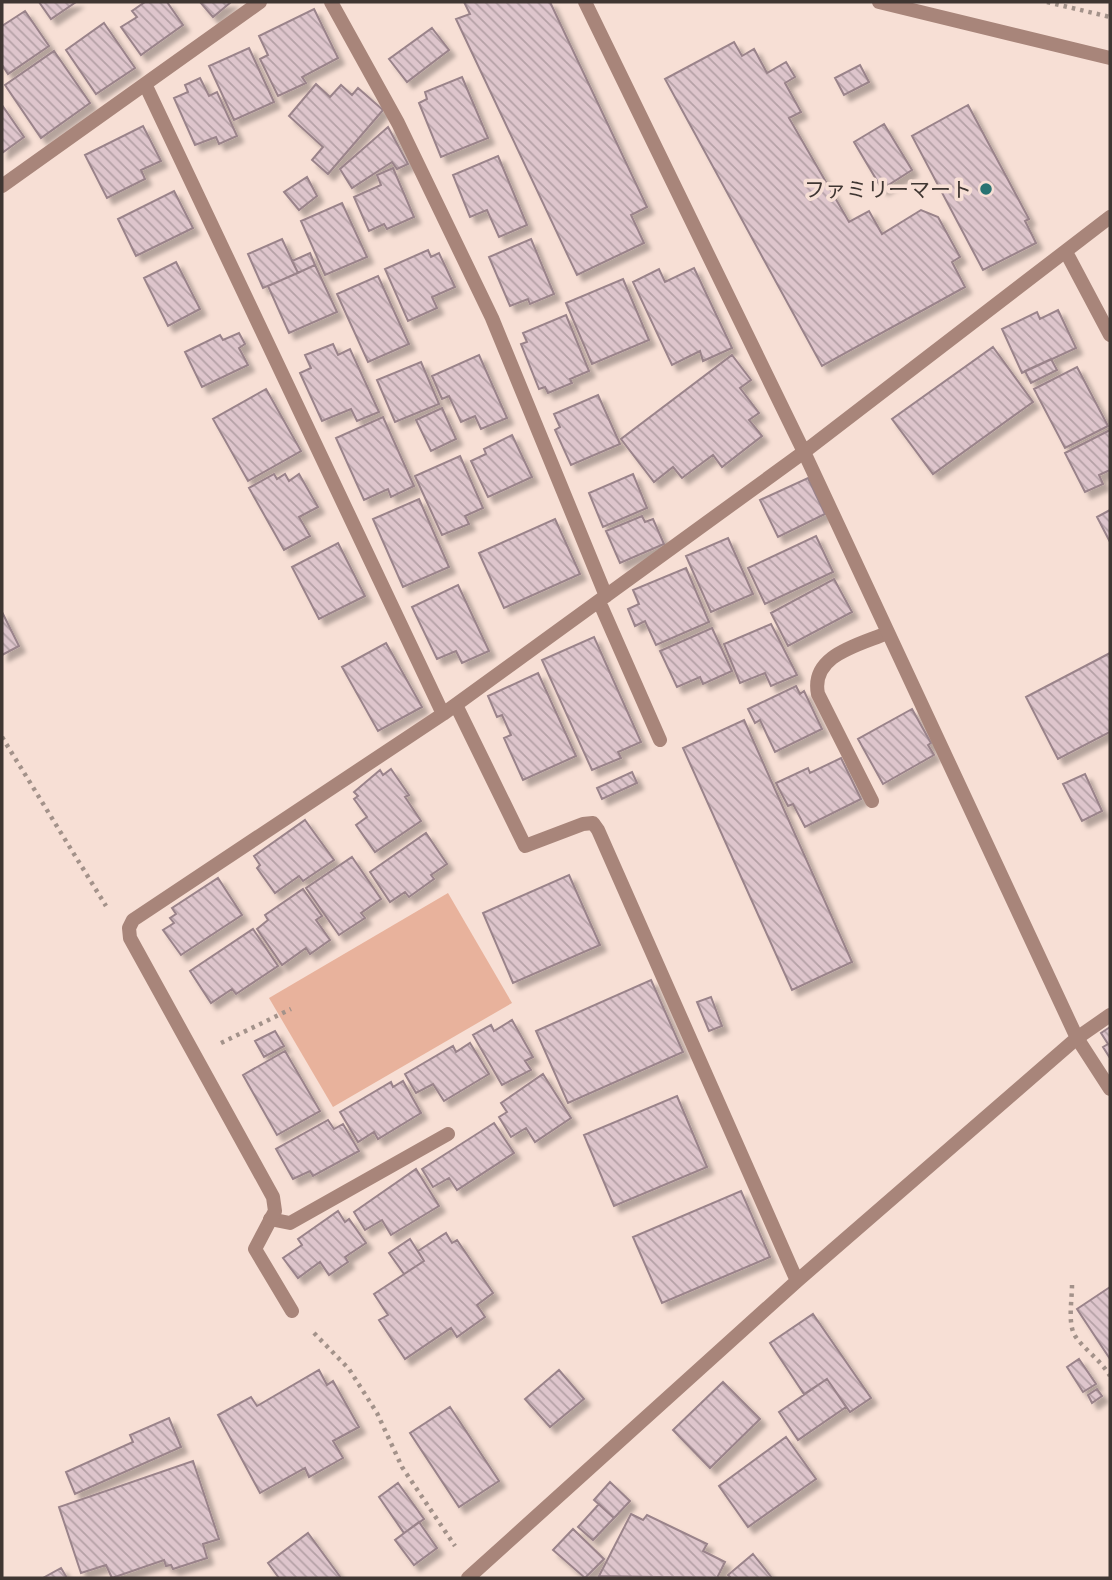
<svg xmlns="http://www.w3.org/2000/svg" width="1112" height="1580" viewBox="0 0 1112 1580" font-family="'PT Sans','Noto Sans JP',sans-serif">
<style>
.pitch{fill:#e8b29c}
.building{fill:url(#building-back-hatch);stroke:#9a838a;stroke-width:2;filter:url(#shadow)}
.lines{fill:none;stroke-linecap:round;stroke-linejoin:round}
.path{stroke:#a3928a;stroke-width:4.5;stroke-dasharray:3.5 5;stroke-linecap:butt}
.service{stroke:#a8857a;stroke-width:14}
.minor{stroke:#a8857a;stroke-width:14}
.tertiary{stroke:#a8857a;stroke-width:14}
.poi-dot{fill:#297372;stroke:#f7dfd5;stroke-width:2.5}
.labels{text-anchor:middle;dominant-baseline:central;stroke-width:7;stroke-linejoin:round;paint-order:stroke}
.poi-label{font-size:21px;fill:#3f3632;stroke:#f7dfd5;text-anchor:end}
</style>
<defs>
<pattern id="building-back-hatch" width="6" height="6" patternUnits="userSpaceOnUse" patternTransform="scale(1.75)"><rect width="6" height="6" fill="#dec5cc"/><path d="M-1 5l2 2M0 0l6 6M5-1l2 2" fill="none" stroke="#b5a1a6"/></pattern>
<filter id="shadow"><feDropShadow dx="6" dy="6" stdDeviation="2" flood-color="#0004"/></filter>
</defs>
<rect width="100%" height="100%" fill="#f7dfd5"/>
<path class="pitch" d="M448 893 512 1003 333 1107 269 998Z"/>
<path class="building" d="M39 2H76L51 19Z
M145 2H167L183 25 141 55 121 27 137 17 132 11Z
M200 2H231L213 17Z
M464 2H550L647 207 631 215 644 243 577 275 456 19 470 14Z
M314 9 338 58 302 77 306 83 278 96 260 59 268 55 259 36Z
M25 11 49 46 8 74 2 65V26Z
M104 23 135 68 96 94 66 50Z
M432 28 449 50 407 82 389 59Z
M734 42 742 56 754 49 767 73 786 62 795 77 785 83 801 112 789 118 849 222 869 211 882 234 921 210 938 217 960 257 952 262 965 287 822 366 665 79Z
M249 48 274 102 234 120 209 66Z
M54 51 90 103 41 138 5 85Z
M860 65 869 82 844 95 835 78Z
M462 77 488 138 441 157 419 103 427 99 425 92Z
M200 78 209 96 217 92 237 136 219 144 216 137 195 145 174 98 188 92 185 85Z
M316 84 330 97 341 85 352 95 358 88 383 110 328 174 312 160 323 147 289 116Z
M2 105 24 137 2 153Z
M968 105 1029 219 1025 221 1036 243 983 270 912 136Z
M884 124 912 170 882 189 854 142Z
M143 126 161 161 141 170 145 179 107 198 85 155Z
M388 127 408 164 397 169 392 162 352 188 340 169Z
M498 156 527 225 499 237 487 210 470 217 453 175Z
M393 168 414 217 387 229 384 224 369 231 354 197 381 185 377 175Z
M307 177 317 196 299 210 284 192Z
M174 191 193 228 136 256 118 219Z
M342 203 367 257 325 275 301 221Z
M282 239 298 273 263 288 248 254Z
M531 239 554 294 530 304 528 299 510 306 489 257Z
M428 250 431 257 439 253 455 287 432 297 437 308 408 321 385 269Z
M310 253 315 265 298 273 292 261Z
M176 262 200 309 168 326 144 278Z
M315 265 337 312 289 333 268 286Z
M694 268 732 348 703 361 700 351 672 365 633 282 659 269 665 282Z
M378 276 409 344 368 362 337 294Z
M623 279 649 340 592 364 566 303Z
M1058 310 1076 348 1022 373 1002 329 1037 312 1040 319Z
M566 315 589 371 570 379 572 383 548 393 545 387 539 389 521 344 527 342 523 333Z
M239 333 245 344 239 348 248 365 202 387 185 352 220 335 223 340Z
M333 344 338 355 350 349 379 412 357 421 351 409 322 421 300 373 311 368 305 355Z
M993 347 1033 402 933 474 892 419Z
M479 355 507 418 481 429 475 416 461 422 449 396 442 399 432 376Z
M732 355 751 380 740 388 759 413 749 420 762 436 722 467 713 455 682 478 673 467 654 482 621 439Z
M1051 359 1057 370 1031 383 1025 371Z
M421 362 439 404 395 422 377 380Z
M1077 367 1108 426 1065 448 1034 389Z
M266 389 301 451 248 481 213 419Z
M598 395 620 444 571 465 555 430 560 427 554 414Z
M442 408 456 439 431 451 416 420Z
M383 417 414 486 391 497 388 489 364 500 336 438Z
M1110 430V470L1099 475 1103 484 1085 492 1065 453Z
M512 435 532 477 488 497 471 461 486 454 484 449Z
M460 456 483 508 465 516 469 524 442 535 415 476Z
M274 474 277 479 285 474 289 481 299 474 318 507 299 517 310 536 284 550 249 488Z
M633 474 647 508 603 527 589 493Z
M808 478 825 514 778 537 760 500Z
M419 499 449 567 403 587 373 519Z
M1110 510V542L1097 517Z
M642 516 645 522 653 519 664 544 620 563 606 531Z
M555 519 580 574 504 608 479 553Z
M816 536 833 572 765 604 748 568Z
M728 538 753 594 711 612 686 556Z
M338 543 365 596 319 619 292 567Z
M686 568 709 622 656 645 645 621 635 626 628 609 639 604 633 590Z
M834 579 852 612 788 646 771 613Z
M458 585 489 651 462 663 456 651 437 659 412 607Z
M2 612 19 646 2 655Z
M771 624 797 675 771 686 765 673 740 683 724 644Z
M712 628 732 671 703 684 700 677 677 687 660 651Z
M594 637 641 742 618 752 621 758 592 770 542 660Z
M386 643 422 707 378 731 342 667Z
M1110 653V732L1058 759 1026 697Z
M538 673 576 756 523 780 504 738 511 735 502 715 497 717 488 696Z
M796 686 800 694 804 691 822 729 775 752 760 720 755 723 748 709Z
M912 709 931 743 928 745 934 755 883 784 858 739Z
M744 720 852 962 792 990 683 748Z
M841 758 861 799 805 827 793 804 788 806 776 783 808 768 810 773Z
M391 769 409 795 405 797 421 821 375 852 356 825 367 817 354 799 358 796 354 792 380 770 383 775Z
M632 772 637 783 602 799 597 788Z
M1085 774 1102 811 1082 821 1063 784Z
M305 820 334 860 303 881 299 876 275 893 257 868 260 865 254 856Z
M426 833 447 864 431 875 434 879 409 897 405 892 390 902 370 872Z
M352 857 381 899 361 913 365 918 339 935 306 888Z
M569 875 600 945 513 983 483 913Z
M218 878 242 915 181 955 163 930 174 923 170 918 176 914 172 908Z
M303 889 322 916 316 920 330 940 310 954 306 948 282 965 257 929 268 920 265 915Z
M253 929 278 966 236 994 232 989 211 1003 190 971Z
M651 980 683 1052 568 1103 536 1031Z
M711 997 722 1026 709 1031 697 1002Z
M512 1020 533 1057 525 1061 531 1070 502 1085 473 1035 491 1025 494 1031Z
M1110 1027V1058L1103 1047 1108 1044 1101 1033Z
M275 1031 284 1046 264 1057 255 1041Z
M470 1043 489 1074 444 1101 433 1084 416 1093 405 1074 453 1046 456 1052Z
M285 1051 320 1111 277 1135 243 1075Z
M543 1074 571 1118 535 1142 526 1128 511 1137 499 1117 507 1112 501 1103Z
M403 1081 421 1113 378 1139 374 1132 358 1142 340 1112 391 1082 393 1087Z
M677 1096 707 1167 614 1206 584 1135Z
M328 1120 334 1129 343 1124 359 1151 313 1176 310 1171 293 1179 276 1149Z
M494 1123 514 1153 457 1190 449 1178 433 1187 422 1169Z
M416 1169 439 1206 391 1235 382 1220 365 1230 354 1212Z
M741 1191 770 1257 662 1303 633 1237Z
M338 1211 345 1222 349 1219 366 1243 345 1257 348 1262 329 1275 320 1262 298 1278 283 1258 302 1245 298 1239Z
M446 1233 452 1243 457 1240 493 1293 477 1305 485 1317 457 1337 451 1328 405 1359 379 1320 388 1315 374 1294 424 1261 418 1251Z
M410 1239 424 1261 404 1274 389 1253Z
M1110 1287V1359L1077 1309Z
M813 1314 871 1398 850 1412 827 1379 804 1394 770 1343Z
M1079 1359 1096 1384 1083 1392 1067 1367Z
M319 1370 327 1385 333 1381 359 1427 333 1441 343 1458 309 1477 305 1468 260 1493 218 1415 251 1397 257 1406Z
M559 1370 584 1399 550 1427 525 1399Z
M827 1379 846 1407 798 1440 779 1412Z
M723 1382 760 1419 710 1468 673 1430Z
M1097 1389 1102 1396 1092 1403 1088 1395Z
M450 1407 499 1481 459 1507 410 1433Z
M169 1418 181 1447 75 1494 66 1472 133 1442 130 1435Z
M786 1437 816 1479 748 1527 719 1486Z
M193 1461 219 1539 203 1544 207 1558 173 1569 171 1565 166 1566 164 1560 112 1578 106 1565 81 1573 59 1507Z
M610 1482 630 1501 614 1518 594 1500Z
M398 1483 424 1519 404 1533 379 1497Z
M599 1504 614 1518 593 1540 578 1527Z
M631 1514 643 1520 647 1515 707 1544 703 1551 725 1562 717 1578 599 1576Z
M419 1522 437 1548 414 1565 395 1540Z
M573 1529 604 1559 585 1578 553 1550Z
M308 1533 341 1578H279L268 1563Z
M753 1554 772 1578H731L728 1575Z
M61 1568 67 1578H43Z"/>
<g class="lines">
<path class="path" d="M1047 2 1110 17
M2 737 106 906
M221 1043 291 1009
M1072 1285C1072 1300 1068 1321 1074 1334 1081 1347 1101 1360 1110 1376
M314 1333 349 1369 377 1413 402 1467 455 1546"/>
<path class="service" d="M597 603 602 608 660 740
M872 801 818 694C810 655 859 645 887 633
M1077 1038 1110 1089
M270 1219 290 1223 448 1134"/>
<path class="minor" d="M331 2 398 123 492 318 606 596
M585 2 804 452 1077 1038
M145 84 443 714
M2 186 260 2
M1066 252 1110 335
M456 705 525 846 583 824 593 823 598 830 797 1281
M292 1311 255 1249 275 1211 273 1197 130 938 129 928 133 920 443 714 804 452 1110 217
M468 1578 797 1281 1077 1038 1110 1015"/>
<path class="tertiary" d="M879 2 1110 58"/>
</g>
<circle class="poi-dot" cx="986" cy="189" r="7"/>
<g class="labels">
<g class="poi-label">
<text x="972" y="189">ファミリーマート</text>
</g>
</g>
<rect width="1112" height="1580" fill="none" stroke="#3f3632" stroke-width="7"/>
</svg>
